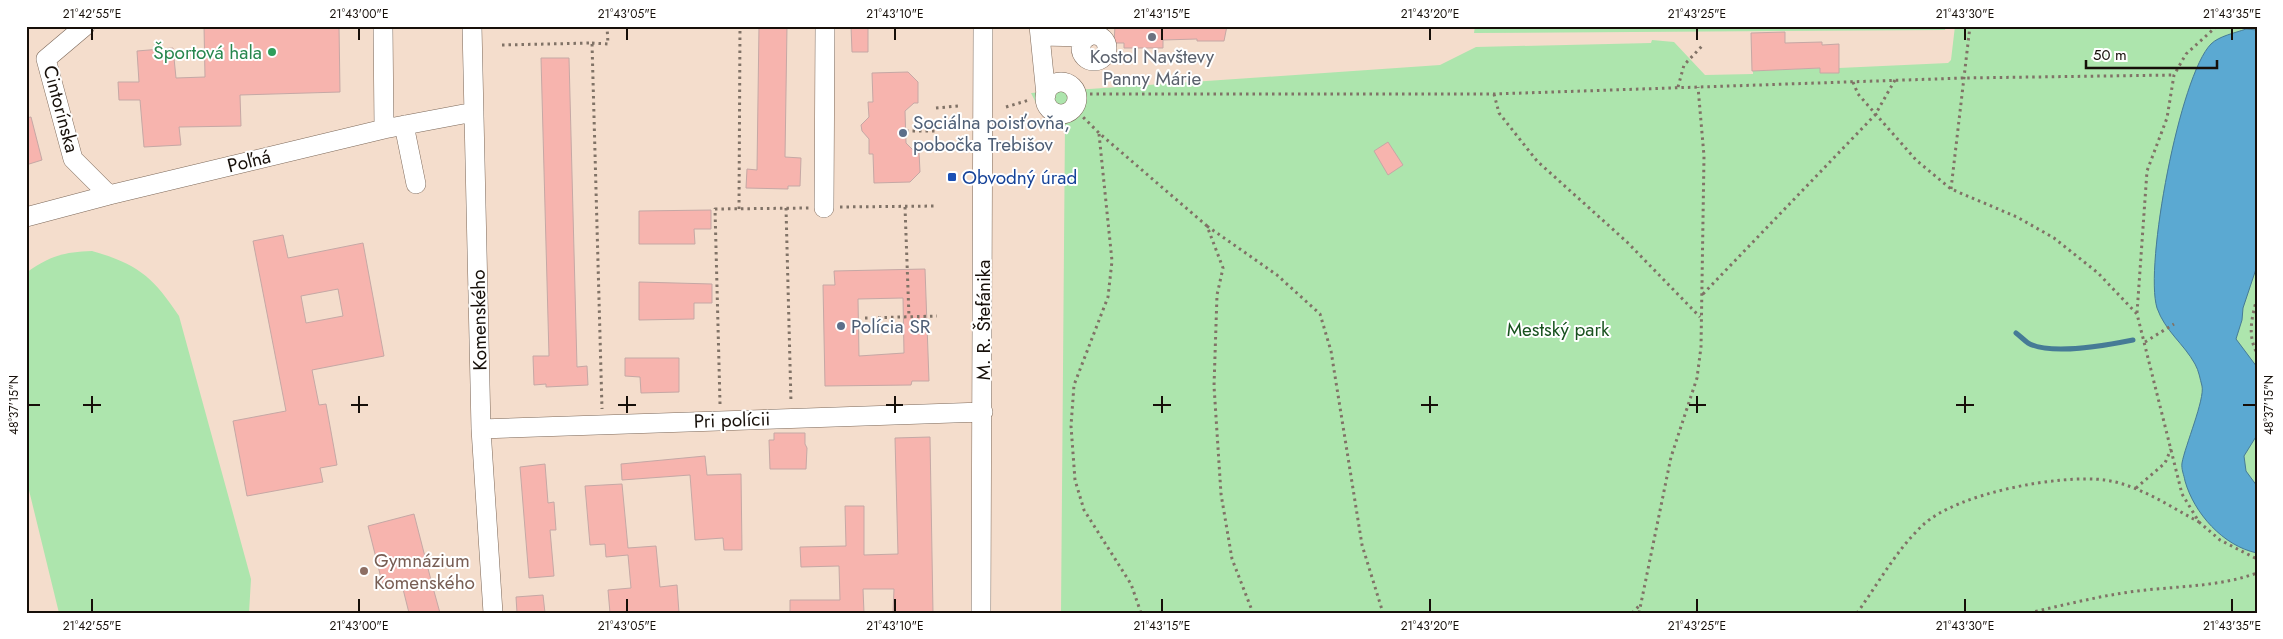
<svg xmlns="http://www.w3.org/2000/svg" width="2283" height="639" viewBox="0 0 2283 639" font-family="Jost,sans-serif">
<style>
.green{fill:#ade5ad}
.water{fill:#5ba9d2;stroke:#467b96}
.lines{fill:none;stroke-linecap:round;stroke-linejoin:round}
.stream{stroke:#467b96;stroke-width:5}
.building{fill:#f7b4ae;stroke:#c5a8a5;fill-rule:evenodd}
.minor-casing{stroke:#7c6859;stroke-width:20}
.path{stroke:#807266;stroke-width:3;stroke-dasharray:2.5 4;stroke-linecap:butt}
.minor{stroke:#fff;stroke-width:19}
.ticks{fill:none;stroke:#160f09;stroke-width:2}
.worship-dot{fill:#6b7280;stroke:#fff;stroke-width:2}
.leisure-dot{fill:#2e9e5b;stroke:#fff;stroke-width:2}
.service-dot{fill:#5c6f8a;stroke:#fff;stroke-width:2}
.transit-dot{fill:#1a4fb4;stroke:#fff;stroke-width:2}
.education-dot{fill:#8d6e63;stroke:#fff;stroke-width:2}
.labels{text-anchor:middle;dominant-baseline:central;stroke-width:4;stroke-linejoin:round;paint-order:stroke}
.leisure-label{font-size:19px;fill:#27864d;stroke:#fff;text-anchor:end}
.worship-label{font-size:19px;fill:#5b616d;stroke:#fff}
.street-label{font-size:19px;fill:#160f09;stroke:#fff}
.service-label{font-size:19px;fill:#4e5e75;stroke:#fff;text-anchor:start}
.transit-label{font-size:19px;fill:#164399;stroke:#fff;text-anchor:start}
.park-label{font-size:19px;fill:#18521e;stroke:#fff}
.education-label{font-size:19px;fill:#785e54;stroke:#fff;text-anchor:start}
.neatline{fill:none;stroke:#160f09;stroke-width:2}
.ticks-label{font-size:12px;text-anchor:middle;fill:#160f09}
</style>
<rect width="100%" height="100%" fill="#f4ddcc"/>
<path class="green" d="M1475 26H1946L1945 30 1474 33Z
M1955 26H2257V613H1061L1065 124 1041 113 1031 93 1440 65 1476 47 1651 43 1652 40 1674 42 1705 75 1753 74V71L1820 68V73H1839V68L1948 63 1951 60Z
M92 251C138 264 153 277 179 316L251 579 249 613H59L26 478V273C49 256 64 252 92 251Z"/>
<path class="water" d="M2246 29 2257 30V266L2243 308 2242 320 2236 339 2257 367V435L2244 456 2246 471 2257 486V553C2223 546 2194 513 2185 481 2184 475 2181 469 2182 463 2185 446 2205 399 2202 386 2200 379 2199 371 2195 364 2184 344 2165 331 2157 308 2144 266 2180 75 2211 44 2219 36 2235 33 2246 29Z"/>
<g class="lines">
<path class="stream" d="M2016 333C2020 336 2024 340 2028 343 2051 356 2108 345 2133 340"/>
</g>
<path class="building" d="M204 26H339L340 92 240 95 241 126 179 127 181 145 144 147 140 100H119L118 82H139L137 51 173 48 176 78 205 77Z
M759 26H787L785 157 801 158 800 186H788V189L746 188 747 169 757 170Z
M851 26H868V52H852Z
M1115 26H1227L1224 41H1197V39L1163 40V48H1124V43H1114Z
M1785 32V43L1822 42V45L1839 44V73H1820V68L1752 71 1751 33Z
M541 58H569L577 367 587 366 588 385 546 387V384L534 385 533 356H549Z
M908 72 918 82V103H914L905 111 906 143 915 152H919L920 172 910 182 874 183 873 154H869V139L862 131 861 125 869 117 868 102H873L872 73Z
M31 117 42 160 26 165V118Z
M1388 142 1403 165 1388 175 1374 151Z
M711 210V229H694L695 244H639V211Z
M283 235 288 258 363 243 384 356 312 370 319 405 326 404 337 465 320 468 323 482 247 496 233 421 286 411 253 241ZM338 289 343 316 306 323 301 296Z
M925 269 929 381H912L911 385 825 386 823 285H835L834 271ZM903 298 904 353 859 356 858 299Z
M639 282 712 284V303H694V319L639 320Z
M625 358H679V392L641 393 640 377 625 376Z
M774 433H805V444L807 448 806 469H770L769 440H774Z
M930 437 933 613H893L894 589H863L864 613H790V600H840L839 566 801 567 800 547 846 546 845 506H864V555L898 554 895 438Z
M705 456 707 475 741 474 742 550H724L723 538 695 540 690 475 622 480 621 464Z
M545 464 548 503 554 502 556 530H550L554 576 529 578 520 467Z
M622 484 628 548 656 546 660 587 677 585 679 613H610L608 590 631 588 628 555 606 557 605 544 590 545 585 486Z
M414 514 432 584 440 613H409L402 585 384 590 368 526Z
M543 595 545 613H517L516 597Z"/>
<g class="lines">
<defs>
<path id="minor" d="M85 26 46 59 73 159 109 195
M383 26 384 129
M472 26 481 429 493 613
M1039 26 1046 95
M1081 48a13 13 0 1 1 26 0a13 13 0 1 1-26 0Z
M1040 36 1088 37
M1045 98a16 16 0 1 1 32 0a16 16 0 1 1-32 0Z
M404 125 416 184
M824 208 825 26
M26 217 109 195 384 129 474 112
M481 429 983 412
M981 613 983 26"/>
</defs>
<use href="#minor" class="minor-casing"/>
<path class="path" d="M592 43 608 44 607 26
M502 45 592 43 602 409
M1853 82 1858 94 1916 160 1951 189 2017 217 2054 238 2098 273 2137 314 2182 494 2199 522 2220 540 2257 559
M1678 87 1684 65 1702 46
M1077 94H1494L1964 78 2174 75
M1494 94 1499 113 1537 161 1627 242 1700 317
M1006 107 1029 100
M936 108 958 106
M1074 108 1099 133 1207 226 1223 268 1217 295 1214 386 1221 494 1232 559 1253 613
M906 131H936
M1099 134 1112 261 1108 297 1074 385 1071 426 1075 480 1084 510 1131 584 1141 613
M1951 189 1970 26
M840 207 937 206
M905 207 909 317
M786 208 791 403
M739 209 740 26
M1207 226 1277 275 1320 314 1331 351 1362 545 1383 613
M1703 294 1875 115 1895 80
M2257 298C2252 317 2247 335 2257 353
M2137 313 2147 171 2167 118 2174 75 2186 54 2217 26
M865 318 937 316
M2145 342 2174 324
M720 404 715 209 809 208
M2136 488 2165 463 2171 449
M1632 613 1639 606
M1639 613 1671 457 1697 378 1701 347 1704 156 1698 87
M1857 613C1878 584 1897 549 1923 525 1957 493 2060 474 2105 480 2139 485 2169 506 2199 522
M2029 613C2068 604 2107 594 2146 590 2184 586 2221 586 2257 573"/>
<use href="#minor" class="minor"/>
</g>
<path class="ticks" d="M92 28V40M359 28V40M627 28V40M895 28V40M1162 28V40M1430 28V40M1697 28V40M1965 28V40M2232 28V40M92 396V413M359 396V413M627 396V413M895 396V413M1162 396V413M1430 396V413M1697 396V413M1965 396V413M28 405H40M83 405H101M351 405H368M618 405H636M886 405H903M1153 405H1171M1421 405H1438M1689 405H1706M1956 405H1974M2243 405H2256M92 599V612M359 599V612M627 599V612M895 599V612M1162 599V612M1430 599V612M1697 599V612M1965 599V612M2232 599V612"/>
<circle class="worship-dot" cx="1152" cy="37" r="5"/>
<circle class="leisure-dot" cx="272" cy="52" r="5"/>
<g class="service-dot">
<circle cx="903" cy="133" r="5"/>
<circle cx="841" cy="326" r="5"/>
</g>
<rect class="transit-dot" x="947" y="172" width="10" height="10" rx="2.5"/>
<circle class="education-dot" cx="364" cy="571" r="5"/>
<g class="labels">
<g class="leisure-label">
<text x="262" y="52">Športová hala</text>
</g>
<g class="worship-label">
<text x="1152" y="56">Kostol Navštevy<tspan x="1152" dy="22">Panny Márie</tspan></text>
</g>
<g class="street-label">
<text transform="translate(61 109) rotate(75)">Cintorínska</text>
<text transform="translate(249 161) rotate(-14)">Poľná</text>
<text transform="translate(479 320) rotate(-91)">Komenského</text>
<text transform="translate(983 320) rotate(-90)">M. R. Štefánika</text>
<text transform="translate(732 420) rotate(-2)">Pri polícii</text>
</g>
<g class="service-label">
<text x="913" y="122">Sociálna poisťovňa,<tspan x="913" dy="22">pobočka Trebišov</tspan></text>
<text x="851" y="326">Polícia SR</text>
</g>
<g class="transit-label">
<text x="962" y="177">Obvodný úrad</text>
</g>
<g class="park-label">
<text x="1558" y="329">Mestský park</text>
</g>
<g class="education-label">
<text x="374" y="560">Gymnázium<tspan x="374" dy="22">Komenského</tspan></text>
</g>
</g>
<rect width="2283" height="639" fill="none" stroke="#ffffff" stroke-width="55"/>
<path d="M2086 60v8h131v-8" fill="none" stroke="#160f09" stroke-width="2.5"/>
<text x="2093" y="60" font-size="15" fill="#160f09" stroke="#ffffff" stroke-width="4" paint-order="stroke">50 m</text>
<rect x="28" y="28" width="2228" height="584" class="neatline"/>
<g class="ticks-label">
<text x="92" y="18">21°42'55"E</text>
<text x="359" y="18">21°43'00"E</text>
<text x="627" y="18">21°43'05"E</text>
<text x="895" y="18">21°43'10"E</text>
<text x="1162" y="18">21°43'15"E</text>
<text x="1430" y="18">21°43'20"E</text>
<text x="1697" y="18">21°43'25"E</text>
<text x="1965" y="18">21°43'30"E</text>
<text x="2232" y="18">21°43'35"E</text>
<text transform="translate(14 405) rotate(-90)" y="4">48°37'15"N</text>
<text transform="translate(2269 405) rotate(-90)" y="4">48°37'15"N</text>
<text x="92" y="630">21°42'55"E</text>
<text x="359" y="630">21°43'00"E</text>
<text x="627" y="630">21°43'05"E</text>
<text x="895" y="630">21°43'10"E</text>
<text x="1162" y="630">21°43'15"E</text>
<text x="1430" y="630">21°43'20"E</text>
<text x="1697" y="630">21°43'25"E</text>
<text x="1965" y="630">21°43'30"E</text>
<text x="2232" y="630">21°43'35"E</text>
</g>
</svg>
